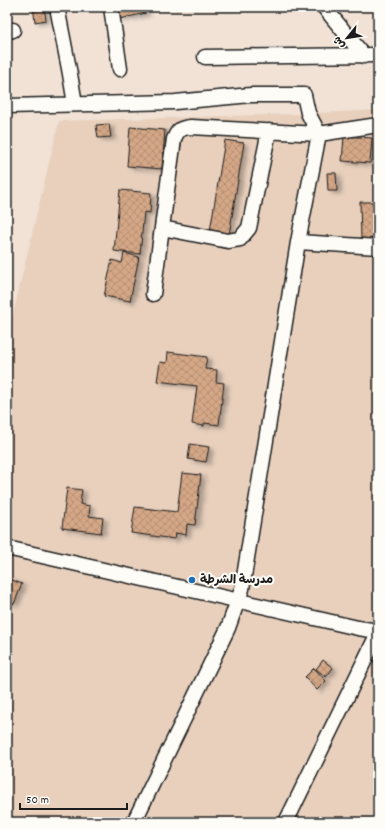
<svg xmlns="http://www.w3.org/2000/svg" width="385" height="829" viewBox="0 0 385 829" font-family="Dekko,'Playpen Sans Arabic',sans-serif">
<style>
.built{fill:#e8d0bd}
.building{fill:url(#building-cross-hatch);stroke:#1c1c1c;filter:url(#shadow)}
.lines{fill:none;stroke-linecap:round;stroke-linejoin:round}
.minor-casing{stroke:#1c1c1c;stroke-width:17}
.minor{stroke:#fdfcf7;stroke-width:14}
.poi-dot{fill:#1f6fb2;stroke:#fdfcf7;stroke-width:1.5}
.labels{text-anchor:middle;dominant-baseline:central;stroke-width:4;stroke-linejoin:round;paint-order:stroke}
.poi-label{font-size:12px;font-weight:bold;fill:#1c1c1c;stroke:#fdfcf7;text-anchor:start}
</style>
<defs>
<pattern id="building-cross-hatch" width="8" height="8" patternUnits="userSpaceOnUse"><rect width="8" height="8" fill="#d4a786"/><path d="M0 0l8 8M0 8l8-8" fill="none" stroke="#b58f73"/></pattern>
<filter id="shadow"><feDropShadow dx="4.5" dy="2.5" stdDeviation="2" flood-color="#0004"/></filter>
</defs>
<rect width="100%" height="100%" fill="#f1e2d5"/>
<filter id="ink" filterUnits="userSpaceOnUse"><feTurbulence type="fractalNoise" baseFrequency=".025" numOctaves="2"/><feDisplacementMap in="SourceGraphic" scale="8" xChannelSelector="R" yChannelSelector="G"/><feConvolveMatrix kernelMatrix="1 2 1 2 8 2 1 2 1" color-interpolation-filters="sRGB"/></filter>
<g filter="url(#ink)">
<path class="built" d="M378 110V822H7V339L59 121 295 114Z"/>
<path class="building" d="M33 7H44L46 20 35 22Z
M117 7H144L146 13 119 19Z
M109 124 111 137 98 138 96 125Z
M130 127 165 130 162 169 127 166Z
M344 136 372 138 370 163 342 161Z
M225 140 244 143 229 235 210 231Z
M327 173H336L337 191H328Z
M120 190 151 193 150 213 144 212 140 254 114 251Z
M360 202H378V239H361Z
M124 253 139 257 130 301 104 296 112 260 122 263Z
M168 352 207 357 205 369 217 370 216 382 224 383 219 425 204 423V426L192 424 197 386 157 381 160 362 167 363Z
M190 444 209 447 206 462 188 459Z
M182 473 201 475 195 525 187 524 186 535 176 533 175 539 131 533 135 507 177 512Z
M67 488 82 490 80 504 90 506 89 516 103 518 101 533 62 528Z
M7 578 22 584 14 604 7 601Z
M323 660 333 668 326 677 316 669Z
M314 668 326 681 317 690 305 677Z"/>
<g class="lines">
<defs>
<path id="minor" d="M57 7 70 74 75 104
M111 7 120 69
M324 7 364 56
M7 31 13 30
M205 57 378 55
M7 106 175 102 251 95H304L308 113 319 134 298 242 242 589 228 628 134 822
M162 228 228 241 240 239 249 228 269 131
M298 242 378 247
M153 294 174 139C178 129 181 128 191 127L319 134 378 125
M7 548 358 628 378 631
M286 822 378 633"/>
</defs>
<use href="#minor" class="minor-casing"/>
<use href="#minor" class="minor"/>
</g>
</g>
<circle class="poi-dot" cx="192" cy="580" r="4"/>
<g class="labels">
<g class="poi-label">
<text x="200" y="580">مدرسة الشرطة</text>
</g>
</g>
<rect width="385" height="829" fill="none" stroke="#fdfcf7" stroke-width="24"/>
<rect x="12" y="12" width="361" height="805" fill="none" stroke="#1c1c1c" stroke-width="1.5" filter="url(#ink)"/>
<g transform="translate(347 38) rotate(240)" stroke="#fdfcf7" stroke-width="3" paint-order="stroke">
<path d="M0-3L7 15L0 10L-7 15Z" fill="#1c1c1c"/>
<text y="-6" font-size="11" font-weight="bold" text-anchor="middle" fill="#1c1c1c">ش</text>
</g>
<path d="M20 803v6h107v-6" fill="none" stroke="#1c1c1c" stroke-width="2"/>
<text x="26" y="803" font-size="12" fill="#1c1c1c" stroke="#fdfcf7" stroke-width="3" paint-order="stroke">50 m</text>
</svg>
